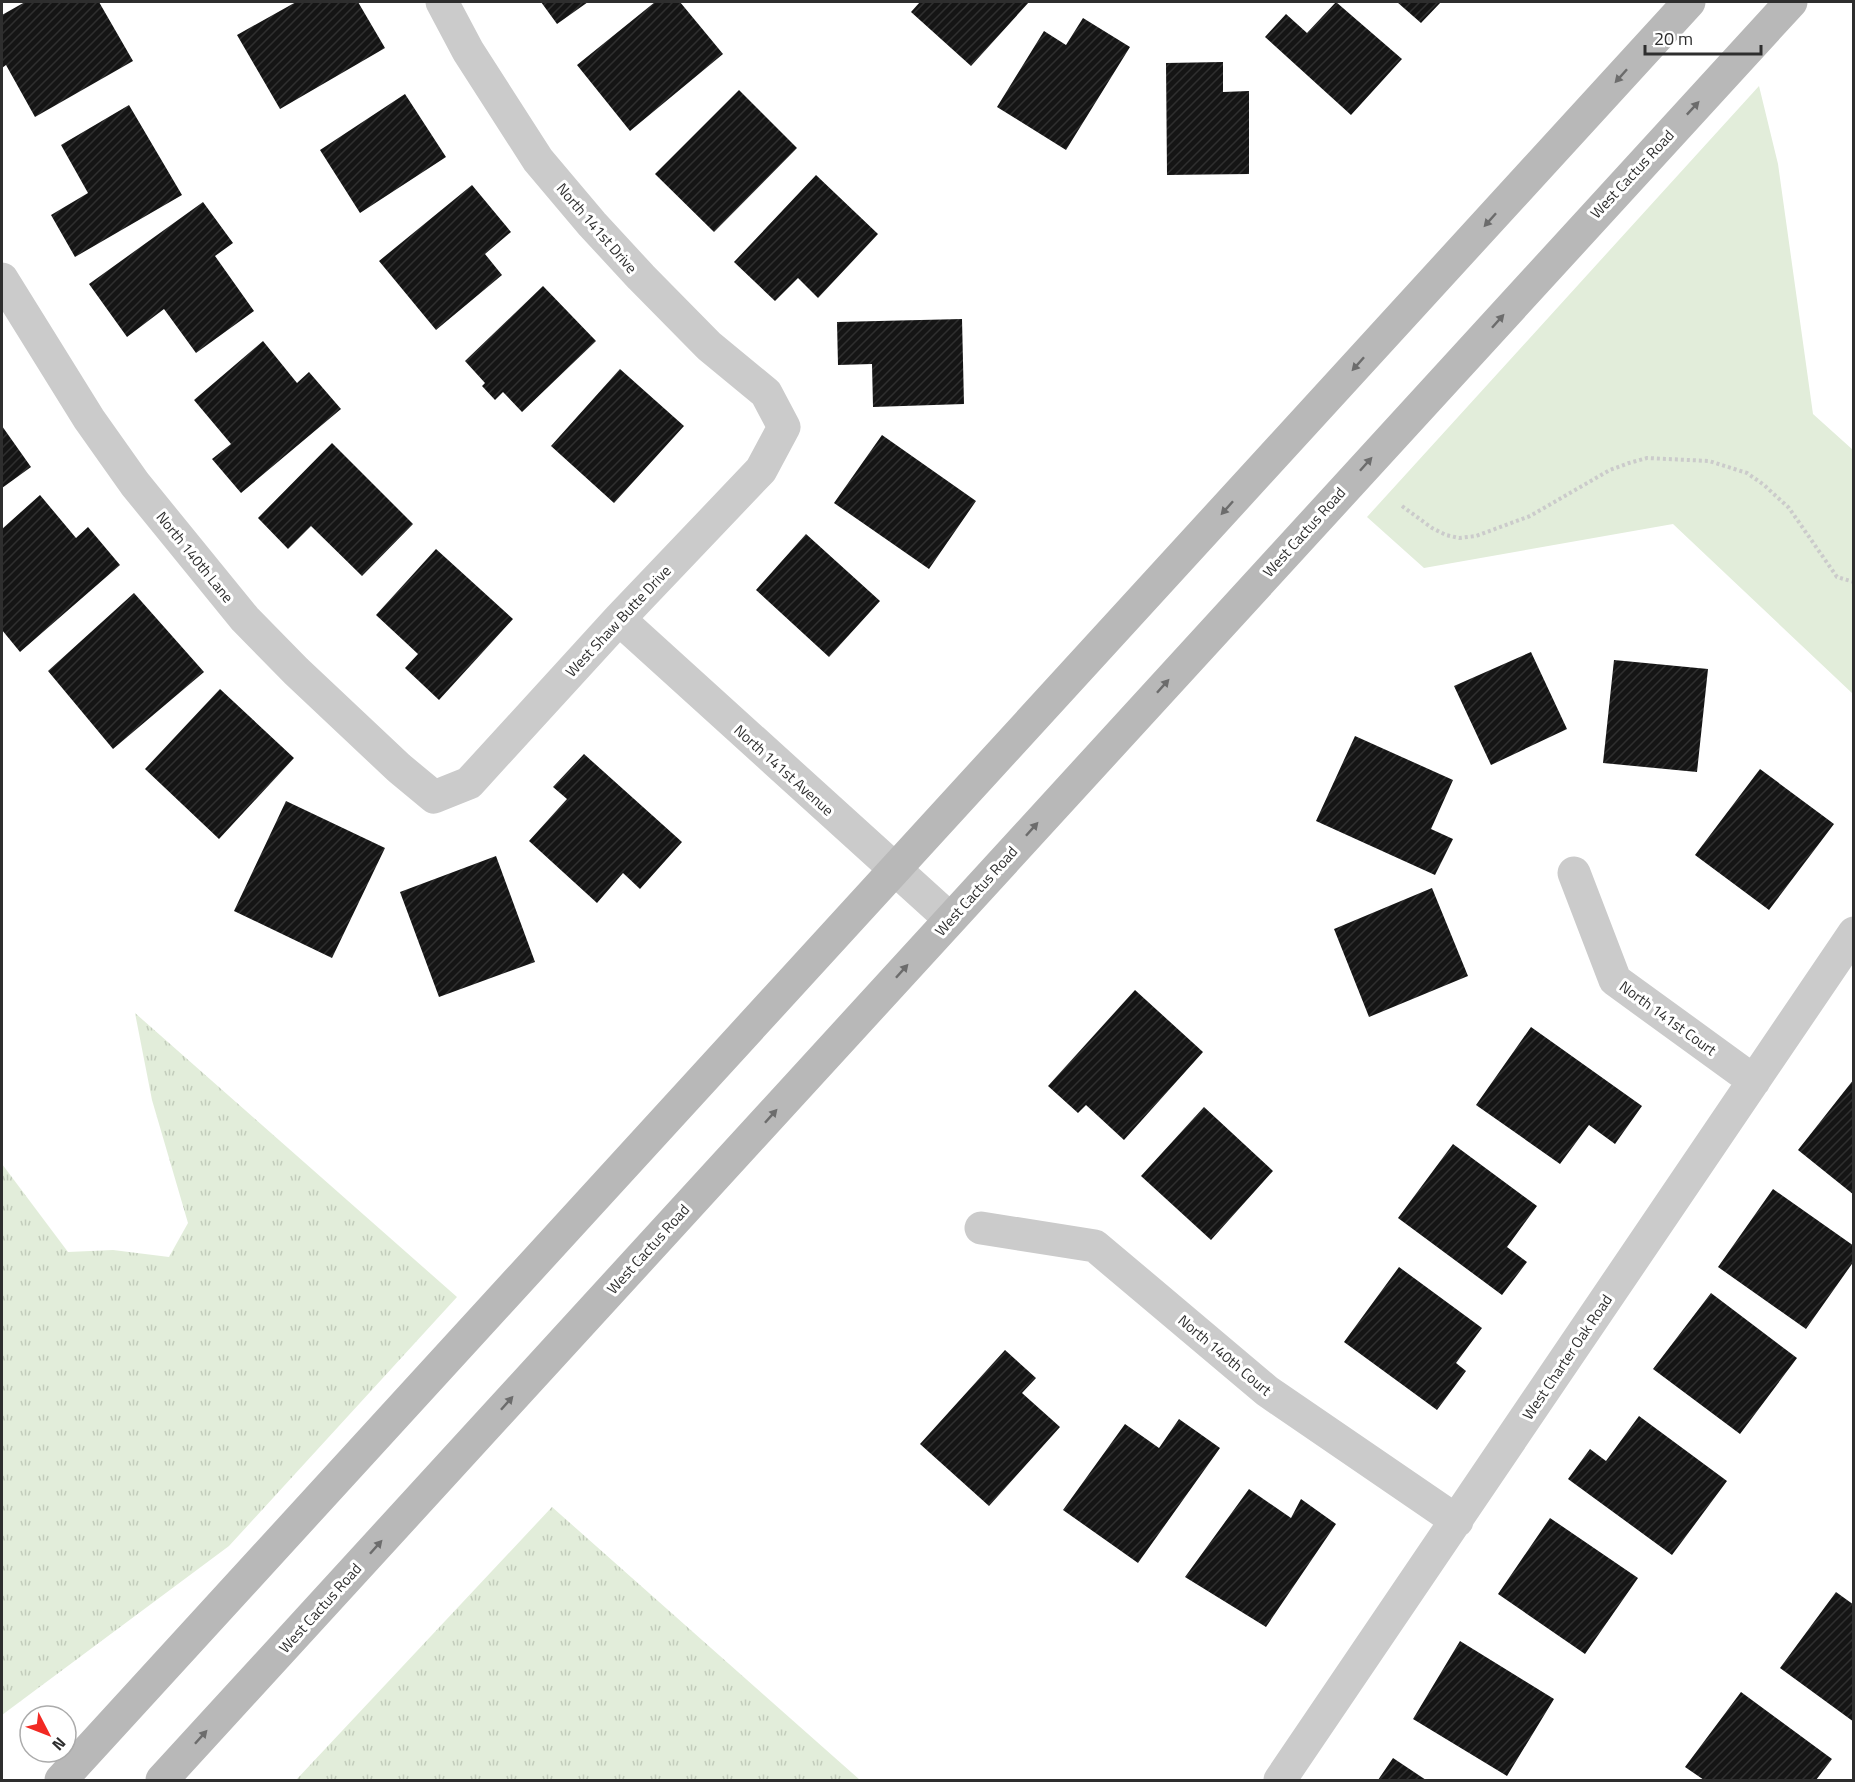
<svg xmlns="http://www.w3.org/2000/svg" width="1855" height="1782" viewBox="0 0 1855 1782" font-family="'Titillium Web',sans-serif">
<style>
.grass{fill:url(#grass-tufts)}
.green{fill:#e2edda}
.building{fill:url(#building-hatch)}
.lines{fill:none;stroke-linecap:round;stroke-linejoin:round}
.path{stroke:#cbcbcb;stroke-width:4;stroke-dasharray:3 3;stroke-linecap:butt}
.street{stroke:#cbcbcb;stroke-width:33}
.secondary{stroke:#b8b8b8;stroke-width:33}
.oneway{fill:#6c6c6c}
.labels{text-anchor:middle;dominant-baseline:central;stroke-width:6;stroke-linejoin:round;paint-order:stroke}
.street-label{font-size:15px;fill:#2e2e2e;stroke:#fff}
</style>
<defs>
<pattern id="grass-tufts" width="24" height="20" patternUnits="userSpaceOnUse" patternTransform="scale(1.5)"><rect width="24" height="20" fill="#e2edda"/><path d="M3 7l-1-3M5 7V3M7 7l1-3M15 17l-1-3M17 17v-4M19 17l1-3" fill="none" stroke="#c2ccbb"/></pattern>
<pattern id="building-hatch" width="6" height="6" patternUnits="userSpaceOnUse" patternTransform="scale(1.5)"><rect width="6" height="6" fill="#151515"/><path d="M-1 1l2-2M0 6l6-6M5 7l2-2" fill="none" stroke="#2f2f2f"/></pattern>
</defs>
<rect width="100%" height="100%" fill="#fff"/>
<path class="grass" d="M135 1013 457 1297 229 1546 2 1715V1164L68 1252 113 1250 169 1257 188 1223 152 1100Z
M552 1507 860 1780H296Z"/>
<path class="green" d="M1759 86 1778 164 1813 414 1853 450V694L1673 524 1424 568 1367 517Z"/>
<path class="building" d="M25 2H99L133 61 35 117 6 65 2 68V15Z
M296 2H358L385 48 280 109 237 35Z
M541 2H588L557 24Z
M655 2H680L723 54 630 131 577 65Z
M920 2H1029L971 66 911 12Z
M1336 2 1402 59 1351 115 1265 37 1286 14 1307 33Z
M1397 2H1441L1421 23Z
M1083 18 1130 47 1066 150 997 107 1044 31 1066 45Z
M1223 62V92L1249 91V174L1167 175 1166 63Z
M739 90 797 148 714 232 655 174Z
M405 94 446 157 360 213 320 150Z
M129 105 182 195 75 257 51 215 88 193 61 145Z
M816 175 878 234 818 298 798 278 775 301 734 262Z
M472 185 511 232 485 254 502 275 436 330 379 261Z
M203 202 233 243 215 256 254 311 196 353 164 309 127 337 89 284Z
M543 286 596 341 522 412 503 392 495 400 482 386 485 383 465 361Z
M962 319 964 404 873 407 872 364 838 365 837 322Z
M263 341 297 383 309 372 341 409 241 493 212 459 231 444 194 400Z
M620 369 684 426 614 503 551 446Z
M2 426 31 467 2 488Z
M882 435 976 501 929 569 834 503Z
M332 443 413 524 362 576 311 526 288 549 258 518Z
M40 495 76 538 88 527 120 565 20 652 2 630V529Z
M806 534 880 601 829 657 756 590Z
M436 549 513 619 439 700 405 668 418 654 376 615Z
M134 593 204 672 113 749 48 671Z
M1531 652 1567 729 1491 765 1454 686Z
M1614 660 1708 669 1697 772 1603 763Z
M220 689 294 758 219 839 145 769Z
M1355 736 1453 780 1431 829 1453 839 1435 875 1316 821Z
M584 754 682 842 640 889 623 873 597 903 529 841 567 799 553 787Z
M1760 769 1834 824 1769 910 1695 855Z
M286 801 385 848 332 958 234 911Z
M496 856 535 962 439 997 400 892Z
M1432 888 1468 976 1369 1017 1334 929Z
M1135 990 1203 1052 1124 1140 1086 1105 1078 1113 1048 1086Z
M1531 1027 1642 1106 1615 1144 1589 1125 1560 1164 1476 1105Z
M1854 1079V1195L1798 1150Z
M1204 1107 1273 1171 1211 1240 1141 1176Z
M1453 1144 1537 1206 1507 1247 1527 1262 1502 1295 1398 1218Z
M1773 1189 1854 1246V1261L1806 1329 1718 1267Z
M1399 1267 1482 1328 1456 1363 1466 1371 1437 1410 1344 1342Z
M1711 1293 1797 1358 1740 1434 1653 1369Z
M1005 1350 1036 1378 1022 1393 1060 1427 989 1506 920 1444Z
M1639 1416 1727 1481 1672 1555 1568 1479 1590 1449 1606 1461Z
M1179 1419 1220 1448 1138 1563 1063 1510 1125 1424 1159 1448Z
M1249 1489 1291 1518 1301 1499 1336 1524 1266 1627 1185 1577Z
M1550 1518 1638 1578 1585 1654 1498 1594Z
M1836 1592 1854 1605V1722L1780 1668Z
M1460 1641 1554 1699 1507 1776 1413 1719Z
M1741 1692 1832 1759 1816 1780H1704L1685 1767Z
M1393 1758 1426 1780H1378Z"/>
<g class="lines">
<path class="path" d="M1402 506 1432 528 1446 535 1459 538 1476 536 1530 516 1610 470 1629 463 1647 458 1709 461 1747 473 1764 485 1789 508 1837 577 1854 582"/>
<path class="street" d="M2 279 89 419 135 484 245 619 296 671 399 768 434 797 469 783 619 619 761 470 784 427 766 393 709 346 641 277 592 224 538 160 468 51 442 2
M619 619 950 919
M1574 873 1615 980 1754 1081
M981 1228 1095 1246 1267 1391 1457 1521
M1280 1780 1854 933"/>
<path class="secondary" d="M61 1780 1689 2
M162 1780 1791 2"/>
</g>
<defs><path id="oneway-solid" d="M-6-.8H1V-3.2L6.5 0L1 3.2V.8H-6Z" transform="scale(1.5)"/></defs>
<g class="oneway">
<use href="#oneway-solid" transform="translate(1621 76) rotate(132)"/>
<use href="#oneway-solid" transform="translate(1693 108) rotate(-47)"/>
<use href="#oneway-solid" transform="translate(1490 220) rotate(132)"/>
<use href="#oneway-solid" transform="translate(1498 321) rotate(-48)"/>
<use href="#oneway-solid" transform="translate(1358 364) rotate(132)"/>
<use href="#oneway-solid" transform="translate(1366 464) rotate(-48)"/>
<use href="#oneway-solid" transform="translate(1227 508) rotate(132)"/>
<use href="#oneway-solid" transform="translate(1163 686) rotate(-48)"/>
<use href="#oneway-solid" transform="translate(1032 829) rotate(-48)"/>
<use href="#oneway-solid" transform="translate(902 971) rotate(-48)"/>
<use href="#oneway-solid" transform="translate(771 1116) rotate(-48)"/>
<use href="#oneway-solid" transform="translate(507 1403) rotate(-48)"/>
<use href="#oneway-solid" transform="translate(376 1547) rotate(-48)"/>
<use href="#oneway-solid" transform="translate(201 1737) rotate(-48)"/>
</g>
<g class="labels">
<g class="street-label">
<text transform="translate(1632 174) rotate(-47)">West Cactus Road</text>
<text transform="translate(597 228) rotate(49)">North 141st Drive</text>
<text transform="translate(1304 532) rotate(-48)">West Cactus Road</text>
<text transform="translate(195 557) rotate(51)">North 140th Lane</text>
<text transform="translate(618 621) rotate(-47)">West Shaw Butte Drive</text>
<text transform="translate(784 770) rotate(42)">North 141st Avenue</text>
<text transform="translate(976 891) rotate(-48)">West Cactus Road</text>
<text transform="translate(1668 1018) rotate(36)">North 141st Court</text>
<text transform="translate(648 1249) rotate(-48)">West Cactus Road</text>
<text transform="translate(1225 1355) rotate(40)">North 140th Court</text>
<text transform="translate(1567 1357) rotate(-56)">West Charter Oak Road</text>
<text transform="translate(320 1608) rotate(-48)">West Cactus Road</text>
</g>
</g>
<rect width="1855" height="1782" fill="none" stroke="#2e2e2e" stroke-width="6"/>
<g transform="translate(48 1734) rotate(132)"><circle r="28" fill="#ffffff" stroke="#ababab" stroke-width="1.5"/>
<path d="M0-4.5L10 22L0 15L-10 22Z" fill="#f22923"/>
<text y="-9" font-size="16" font-weight="bold" text-anchor="middle" fill="#2e2e2e">N</text>
</g>
<path d="M1645 45v9h116v-9" fill="none" stroke="#2e2e2e" stroke-width="3"/>
<text x="1654" y="45" font-size="18" fill="#2e2e2e" stroke="#ffffff" stroke-width="4.5" paint-order="stroke">20 m</text>
</svg>
